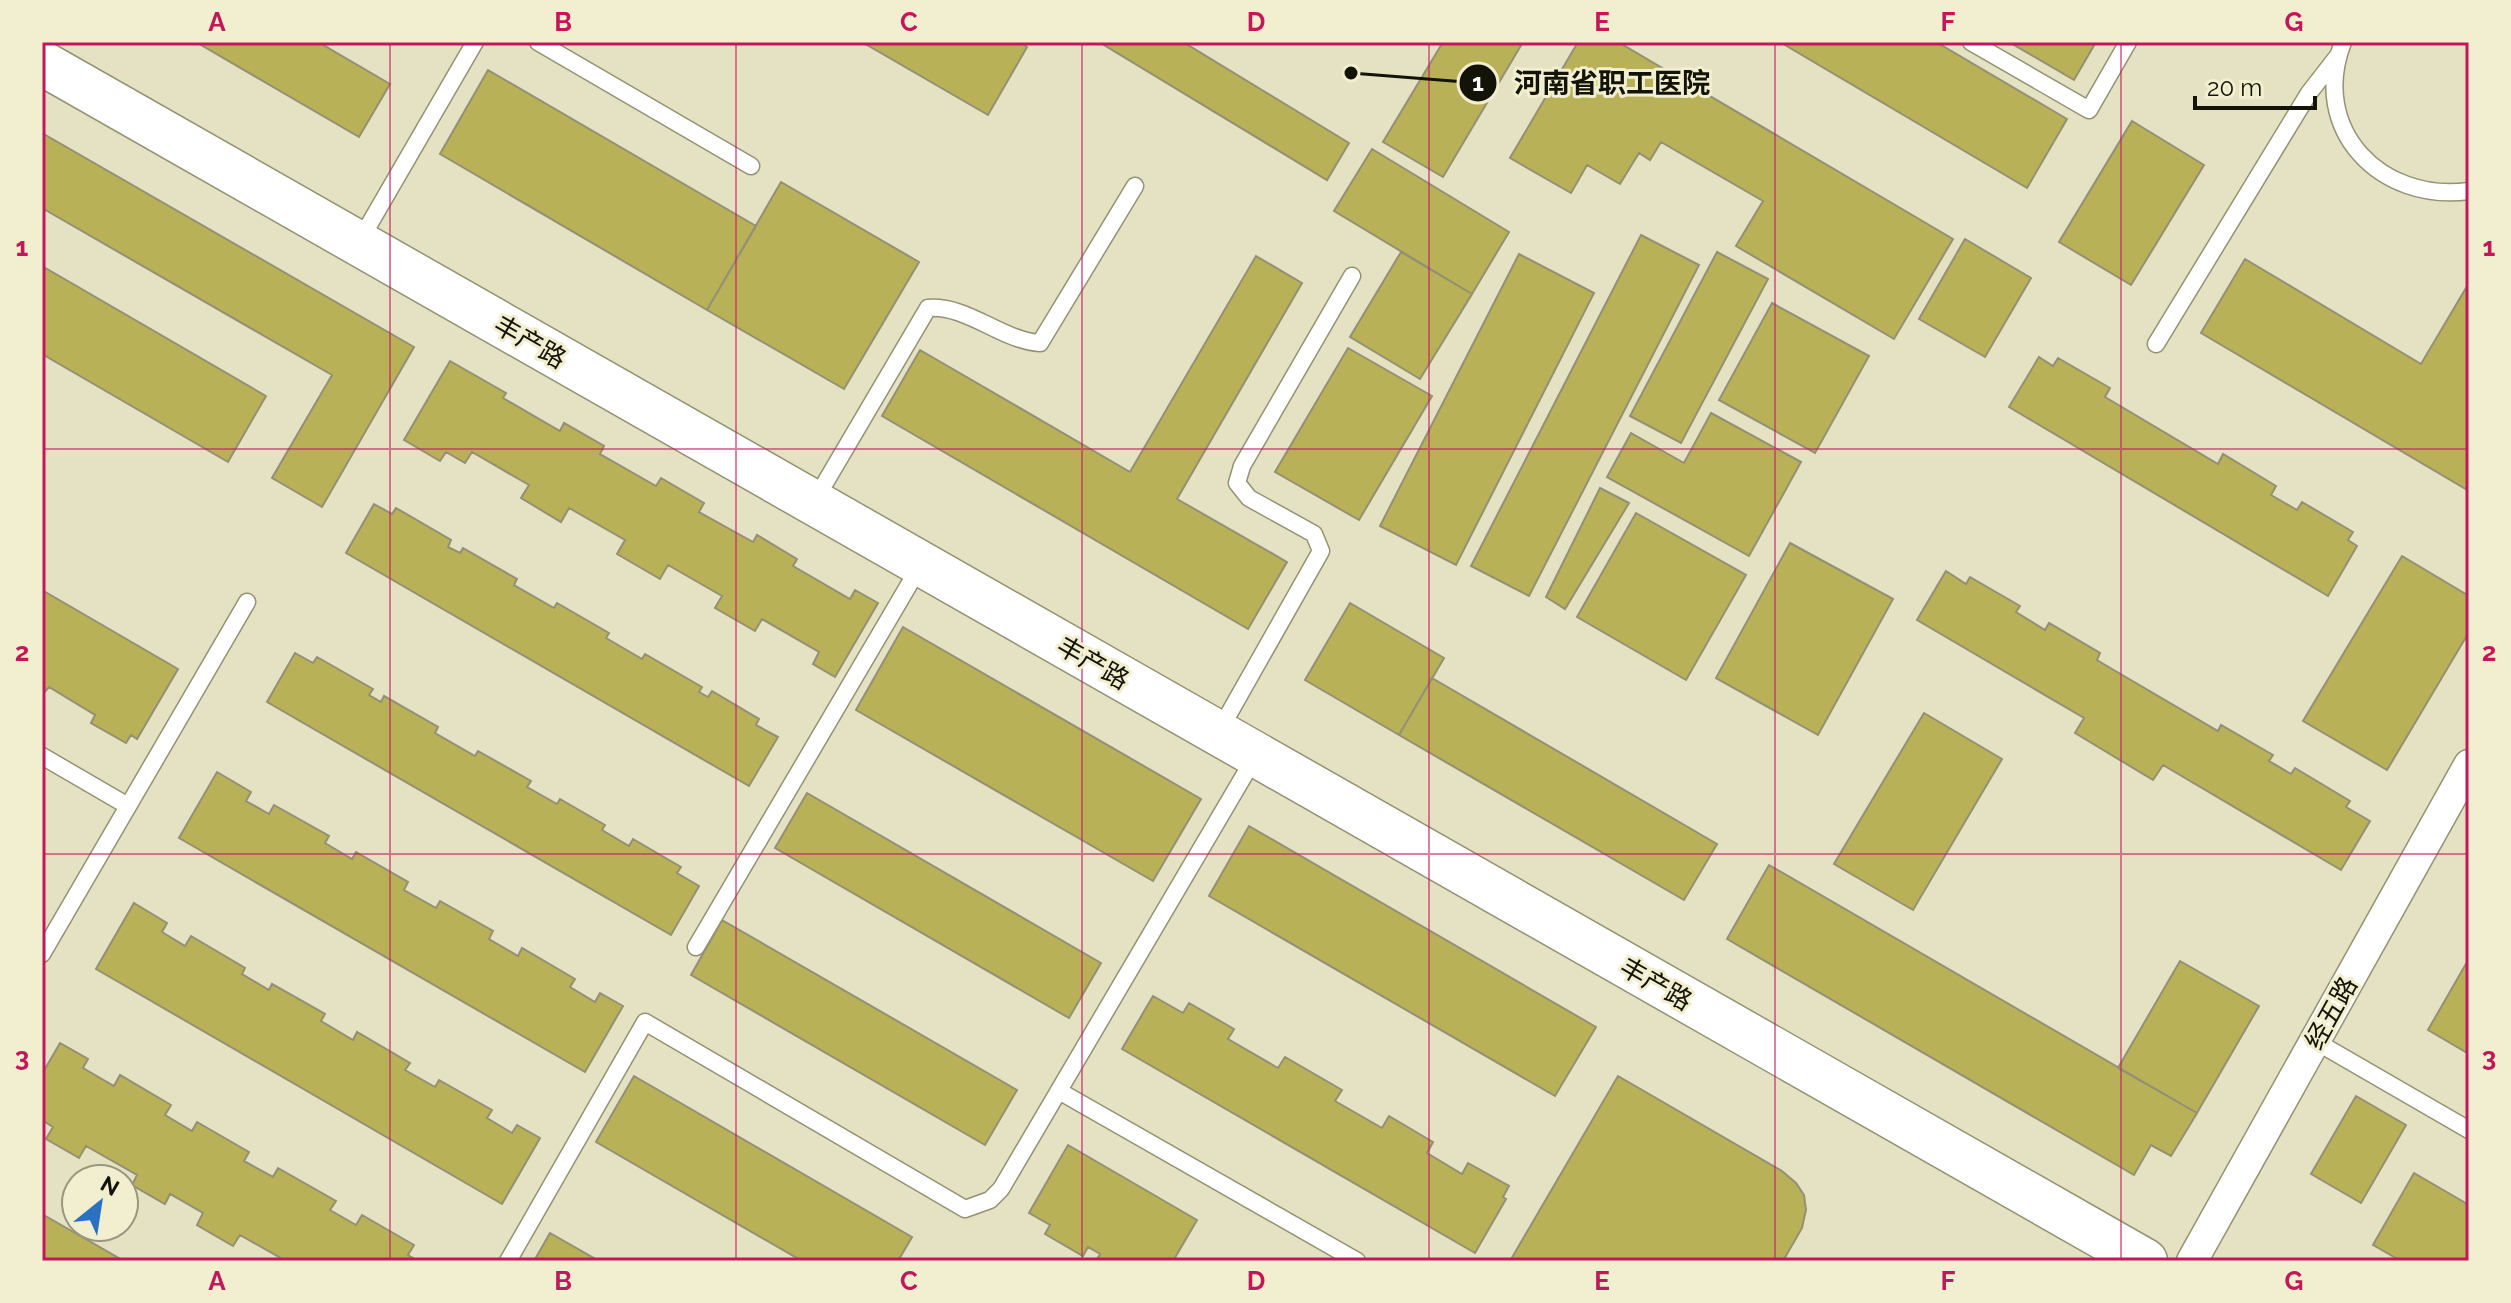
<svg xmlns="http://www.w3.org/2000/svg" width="2511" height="1303" viewBox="0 0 2511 1303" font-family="Raleway,'Noto Sans SC',sans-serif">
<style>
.building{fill:#b9b158;stroke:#939073;stroke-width:2}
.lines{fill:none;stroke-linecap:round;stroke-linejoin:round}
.lane-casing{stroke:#949274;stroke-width:19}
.street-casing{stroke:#949274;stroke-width:33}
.secondary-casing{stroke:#949274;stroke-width:47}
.lane{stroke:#fff;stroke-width:16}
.street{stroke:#fff;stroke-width:30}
.secondary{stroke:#fff;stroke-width:44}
.grid{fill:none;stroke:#c2185b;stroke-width:2;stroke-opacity:0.55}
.labels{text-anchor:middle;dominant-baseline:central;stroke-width:6;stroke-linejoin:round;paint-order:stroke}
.street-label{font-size:26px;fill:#141308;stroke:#f1efcf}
.leader{fill:none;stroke:#141308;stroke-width:3}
.callout-dot{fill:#141308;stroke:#f1efcf;stroke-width:3}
.mark-label{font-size:24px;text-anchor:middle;font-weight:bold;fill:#fff}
.callout-label{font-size:28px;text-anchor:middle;font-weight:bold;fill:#141308;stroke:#f1efcf;stroke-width:6;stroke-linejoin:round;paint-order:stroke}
.neatline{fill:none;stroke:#c2185b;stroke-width:3}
.grid-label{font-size:26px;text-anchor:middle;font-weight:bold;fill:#c2185b}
</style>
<rect width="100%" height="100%" fill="#e4e2c2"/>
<path class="building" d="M196 42H318L390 84 359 137Z
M862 42H1019L1027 47 988 115Z
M1099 42H1183L1349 143 1327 180Z
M1443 42H1523L1443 177 1383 142Z
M1578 42H1618L1953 239 1894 339 1736 246 1763 201 1661 142 1650 160 1639 153 1620 184 1587 165 1571 193 1510 158Z
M1780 42H1936L2067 119 2027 188Z
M2009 42H2096L2074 80Z
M488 70 756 226 707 310 440 154Z
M2132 121 2204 165 2131 285 2059 242Z
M42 133 414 347 322 507 272 478 332 375 42 208Z
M1372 149 1509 232 1472 294 1334 211Z
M781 182 919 262 844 389 707 310Z
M1641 235 1699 265 1529 596 1471 566Z
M1965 239 2031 278 1985 357 1919 319Z
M1401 252 1472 294 1420 379 1350 337Z
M1717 252 1768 279 1681 443 1630 416Z
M1519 254 1594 293 1456 565 1380 526Z
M1256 256 1302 283 1177 499 1287 562 1248 629 882 416 920 350 1130 472Z
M2245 259 2421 364 2469 283V491L2201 333Z
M42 266 266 396 228 462 42 354Z
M1772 303 1869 356 1815 453 1719 400Z
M1348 348 1432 396 1359 520 1275 472Z
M2039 357 2053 366 2058 358 2110 388 2105 397 2218 464 2223 454 2276 486 2271 495 2297 510 2302 502 2353 532 2348 540 2357 546 2328 596 2009 407Z
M450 361 506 393 503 398 560 431 564 423 604 446 600 454 656 486 661 478 704 503 699 512 753 542 757 535 797 559 793 566 850 599 855 590 878 603 835 677 813 664 819 652 762 619 755 631 715 608 722 596 668 565 660 579 617 554 625 540 569 508 561 522 521 498 529 485 472 452 465 463 446 452 440 461 404 440Z
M1711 413 1801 462 1749 556 1607 477 1631 433 1684 463Z
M1600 488 1629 503 1565 609 1546 597Z
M374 504 392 514 396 508 451 540 448 547 460 553 463 548 517 579 514 585 554 608 557 603 609 633 606 638 642 659 645 654 702 687 699 692 708 697 712 691 759 719 756 725 778 737 749 786 346 553Z
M1636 513 1746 575 1686 680 1577 617Z
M1790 543 1893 599 1818 735 1716 678Z
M2402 556 2469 596V632L2387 770 2303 721Z
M1946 571 1966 584 1970 577 2020 606 2016 612 2045 630 2049 623 2100 653 2097 660 2112 669 2218 731 2221 725 2273 755 2269 761 2291 774 2295 768 2350 801 2346 807 2370 821 2341 870 2163 765 2153 780 2075 733 2084 718 1917 620Z
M42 590 178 669 137 739 131 735 126 743 91 723 95 715 49 687 42 695Z
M1350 603 1444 658 1399 735 1305 680Z
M903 627 1201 799 1153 881 856 710Z
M295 653 313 663 317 657 373 689 369 695 381 702 384 696 438 727 435 733 475 756 478 751 531 781 527 787 557 804 560 799 605 825 602 830 629 846 633 839 681 867 677 873 699 886 671 935 267 702Z
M1432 678 1717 844 1684 900 1399 735Z
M1924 713 2002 759 1913 910 1834 864Z
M217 772 251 792 246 801 269 814 274 805 329 836 325 843 352 859 356 852 408 882 404 890 436 908 440 901 493 931 489 939 518 956 522 948 575 979 570 987 595 1002 600 993 623 1006 585 1072 179 838Z
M807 793 1101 963 1069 1018 775 848Z
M1249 826 1596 1027 1555 1096 1209 896Z
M1769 865 2197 1113 2171 1156 2151 1145 2134 1175 1727 939Z
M134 903 167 923 162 932 185 946 191 936 245 968 242 974 269 990 272 984 325 1014 321 1021 353 1040 357 1032 410 1063 405 1070 435 1087 439 1080 492 1110 487 1118 512 1133 517 1125 540 1138 502 1204 96 969Z
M722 920 1017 1090 985 1145 691 975Z
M2180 961 2259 1006 2197 1113 2118 1068Z
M2467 962 2469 963V1054L2428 1030Z
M1153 996 1183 1013 1189 1003 1234 1029 1228 1039 1278 1068 1285 1057 1342 1090 1335 1101 1382 1128 1389 1116 1433 1142 1427 1153 1462 1174 1468 1163 1509 1186 1503 1197 1506 1199 1475 1253 1122 1049Z
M60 1043 88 1059 83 1068 114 1086 120 1075 171 1105 165 1115 192 1131 197 1122 249 1152 244 1161 273 1177 278 1168 336 1201 330 1210 356 1225 362 1215 414 1245 408 1255 418 1261H286L240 1235 233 1246 197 1225 203 1213 170 1194 165 1204 132 1185 137 1175 86 1146 79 1158 46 1139 53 1127 42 1120V1074Z
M634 1076 912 1237 898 1261H802L596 1142Z
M1618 1076 1782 1171 1796 1183 1804 1195 1806 1210 1802 1228 1783 1261H1510Z
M2356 1096 2406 1125 2361 1203 2311 1174Z
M1068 1145 1197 1220 1173 1261H1096L1100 1254 1088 1247 1083 1256 1045 1234 1050 1225 1029 1213Z
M2414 1173 2469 1205V1261H2401L2373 1245Z
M42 1214 124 1261H42Z
M550 1233 599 1261H534Z"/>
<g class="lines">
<defs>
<path id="lane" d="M538 42 751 166
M1971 42 2089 110 2128 42
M2343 42C2309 130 2381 203 2469 191
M359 242 475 42
M2156 344 2309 93 2337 57
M815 500 928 308C968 305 1000 340 1040 343L1135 186
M1218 733 1321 551 1314 534 1249 498 1237 483 1242 466 1352 276
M42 756 128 806
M696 947 920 566
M42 954 247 602
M2315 1041 2469 1130
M1059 1091 1357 1261
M508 1261 645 1022 965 1209 990 1200 1001 1189 1255 757"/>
<path id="street" d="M2192 1261 2469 765"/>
<path id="secondary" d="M42 63 2145 1261"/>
</defs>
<use href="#lane" class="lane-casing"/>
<use href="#street" class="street-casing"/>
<use href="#secondary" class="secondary-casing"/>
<use href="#lane" class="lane"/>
<use href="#street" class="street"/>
<use href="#secondary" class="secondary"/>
</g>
<path class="grid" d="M390 42V1261M736 42V1261M1082 42V1261M1429 42V1261M1775 42V1261M2121 42V1261M42 449H2469M42 854H2469"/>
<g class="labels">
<g class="street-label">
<text transform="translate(530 342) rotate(30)">丰产路</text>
<text transform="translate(1093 663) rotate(30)">丰产路</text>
<text transform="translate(1656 984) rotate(30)">丰产路</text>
<text transform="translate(2331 1013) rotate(-61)">经五路</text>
</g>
</g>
<path class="leader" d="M1351 73L1478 83"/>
<g class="callout-dot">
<circle cx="1351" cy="73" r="8"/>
<circle cx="1478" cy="83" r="20"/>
</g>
<g class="mark-label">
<text x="1478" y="91">1</text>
</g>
<g class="callout-label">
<text x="1612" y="93">河南省职工医院</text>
</g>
<rect width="2511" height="1303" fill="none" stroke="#f1efcf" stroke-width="88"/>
<g transform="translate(100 1203) rotate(30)"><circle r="38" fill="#f1efcf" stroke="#99977f" stroke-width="2"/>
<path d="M0-6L14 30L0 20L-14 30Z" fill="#2972c3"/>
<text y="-12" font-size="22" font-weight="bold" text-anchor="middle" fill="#141308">N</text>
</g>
<path d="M2195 96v12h120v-12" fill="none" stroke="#141308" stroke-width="4"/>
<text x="2207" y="96" font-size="24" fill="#141308" stroke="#f1efcf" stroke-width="6" paint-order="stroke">20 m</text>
<rect x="44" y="44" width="2423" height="1215" class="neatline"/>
<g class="grid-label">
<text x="217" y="31">A</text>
<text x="563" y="31">B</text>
<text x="909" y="31">C</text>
<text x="1256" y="31">D</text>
<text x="1602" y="31">E</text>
<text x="1948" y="31">F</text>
<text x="2294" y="31">G</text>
<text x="22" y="256">1</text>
<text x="2489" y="256">1</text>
<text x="22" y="661">2</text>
<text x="2489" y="661">2</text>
<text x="22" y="1066">3</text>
<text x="2489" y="1066">3</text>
<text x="217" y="1290">A</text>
<text x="563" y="1290">B</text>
<text x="909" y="1290">C</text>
<text x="1256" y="1290">D</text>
<text x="1602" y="1290">E</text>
<text x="1948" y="1290">F</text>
<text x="2294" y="1290">G</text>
</g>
</svg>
